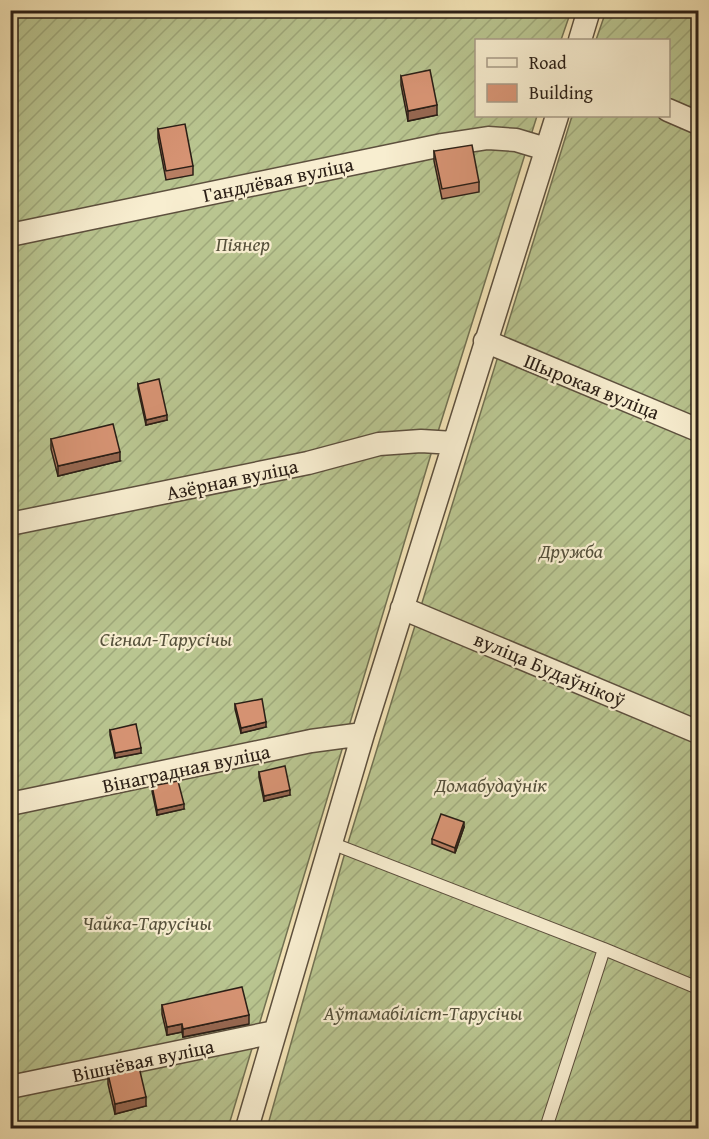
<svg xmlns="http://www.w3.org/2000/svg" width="709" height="1139" viewBox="0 0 709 1139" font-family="'Gentium Book Plus',serif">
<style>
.garden{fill:url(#garden-furrows);stroke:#727253;stroke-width:1.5}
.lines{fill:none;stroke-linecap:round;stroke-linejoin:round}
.service-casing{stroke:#5d503e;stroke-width:14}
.minor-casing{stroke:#5d503e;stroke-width:25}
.service{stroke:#f8eed0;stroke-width:12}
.minor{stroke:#f8eed0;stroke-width:22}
.wall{fill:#b87e63;stroke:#2b1f16;stroke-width:1.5}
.shaded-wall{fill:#966750;stroke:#2b1f16;stroke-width:1.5}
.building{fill:#d69373;stroke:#2b1f16;stroke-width:1.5}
.labels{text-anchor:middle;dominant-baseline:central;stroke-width:4.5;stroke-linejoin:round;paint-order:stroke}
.street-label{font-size:20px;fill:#2b1f16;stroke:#f8eed0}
.park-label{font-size:20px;font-style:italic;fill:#56513b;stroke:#f8eed0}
</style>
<defs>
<pattern id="garden-furrows" width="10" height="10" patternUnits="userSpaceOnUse" patternTransform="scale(1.5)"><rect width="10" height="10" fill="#b9c590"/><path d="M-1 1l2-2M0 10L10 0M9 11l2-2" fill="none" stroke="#9fa97b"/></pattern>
</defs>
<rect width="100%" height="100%" fill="#f4e5b7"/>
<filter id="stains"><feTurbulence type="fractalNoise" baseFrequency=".00333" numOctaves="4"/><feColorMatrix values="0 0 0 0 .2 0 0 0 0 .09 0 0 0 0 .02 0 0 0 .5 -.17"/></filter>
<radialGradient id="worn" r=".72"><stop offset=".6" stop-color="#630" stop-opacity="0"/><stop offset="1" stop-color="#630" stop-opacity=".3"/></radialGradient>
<path class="garden" d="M10 11H571L561 40H476V116H537L431 454 228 1128H11Z
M606 11H698V1128H267L344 856 572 116H668V40H596Z"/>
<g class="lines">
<defs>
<path id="service" d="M331 843 604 949 698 988
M546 1128 604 949"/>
<path id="minor" d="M580 40 589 10
M668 110 698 123
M10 235 442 145 488 138 516 140 546 149
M485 341 698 430
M10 524 308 463 379 444 421 441 454 443
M402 608 698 732
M10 804 311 741 363 734
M10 1087 275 1032
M247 1128 363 734 557 116"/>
</defs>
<use href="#service" class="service-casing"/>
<use href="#minor" class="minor-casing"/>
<use href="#service" class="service"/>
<use href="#minor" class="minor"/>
</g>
<path class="wall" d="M401 76 437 115 408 121 401 85Z
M158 129 193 166V175L166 180 158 138Z
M434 151 479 182V192L442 199 434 161Z
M138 384 167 420 146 425 138 389Z
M51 439 120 461 58 476 51 449Z
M235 704 266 727 241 733 235 709Z
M110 730 141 753 115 758 110 735Z
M259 772 290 795 264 801 259 777Z
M152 786 184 809 157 815 152 791Z
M464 827 455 853 432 844V839Z
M162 1005 249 1024 183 1037 182 1032 167 1035 162 1014Z
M108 1074 146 1106 115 1114 108 1084Z"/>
<path class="shaded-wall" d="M437 105V115L408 121V111Z
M167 415V420L146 425V420Z
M120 452V461L58 476V466Z
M266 722V727L241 733V728Z
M141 748V753L115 758V753Z
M290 790V795L264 801V796Z
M184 804V809L157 815V810Z
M464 822V827L455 853V848Z
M249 1015V1024L183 1037V1029Z
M182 1024V1032L167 1035V1027Z
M146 1097V1106L115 1114V1104Z"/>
<path class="building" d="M430 70 437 105 408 111 401 76Z
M185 124 193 166 166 171 158 129Z
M472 145 479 182 442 189 434 151Z
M159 379 167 415 146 420 138 384Z
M113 424 120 452 58 466 51 439Z
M262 699 266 722 241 728 235 704Z
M136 724 141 748 115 753 110 730Z
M285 766 290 790 264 796 259 772Z
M178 781 184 804 157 810 152 786Z
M441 814 464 822 455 848 432 839Z
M242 987 249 1015 183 1029 182 1024 167 1027 162 1005Z
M139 1067 146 1097 115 1104 108 1074Z"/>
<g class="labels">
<g class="street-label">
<text transform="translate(278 179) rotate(-12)">Гандлёвая вуліца</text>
<text transform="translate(592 386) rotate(22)">Шырокая вуліца</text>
<text transform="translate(232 479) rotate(-12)">Азёрная вуліца</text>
<text transform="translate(550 669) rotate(23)">вуліца Будаўнікоў</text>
<text transform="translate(186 768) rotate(-12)">Вінаградная вуліца</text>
<text transform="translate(143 1060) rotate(-12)">Вішнёвая вуліца</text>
</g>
<g class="park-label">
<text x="243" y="243">Піянер</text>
<text x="571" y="550">Дружба</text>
<text x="166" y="638">Сігнал-Тарусічы</text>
<text x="491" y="784">Домабудаўнік</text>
<text x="147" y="922">Чайка-Тарусічы</text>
<text x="423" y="1012">Аўтамабіліст-Тарусічы</text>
</g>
</g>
<rect width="709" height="1139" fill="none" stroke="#f4e5b7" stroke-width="36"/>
<rect x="12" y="12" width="685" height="1115" fill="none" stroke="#2b1f16" stroke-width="3"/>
<rect x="18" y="18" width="673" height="1103" fill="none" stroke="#2b1f16" stroke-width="1.5"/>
<rect x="475" y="39" width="195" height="78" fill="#f8eed0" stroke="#a69b86" stroke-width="1.5"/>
<rect x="487" y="58" width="30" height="9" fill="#f8eed0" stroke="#a69b86" stroke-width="1.5"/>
<text x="529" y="69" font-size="18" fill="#2b1f16">Road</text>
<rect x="487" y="84" width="30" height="18" fill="#d69373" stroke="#a69b86" stroke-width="1.5"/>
<text x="529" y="99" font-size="18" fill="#2b1f16">Building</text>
<rect width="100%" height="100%" filter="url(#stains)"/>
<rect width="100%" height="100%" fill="url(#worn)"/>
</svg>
